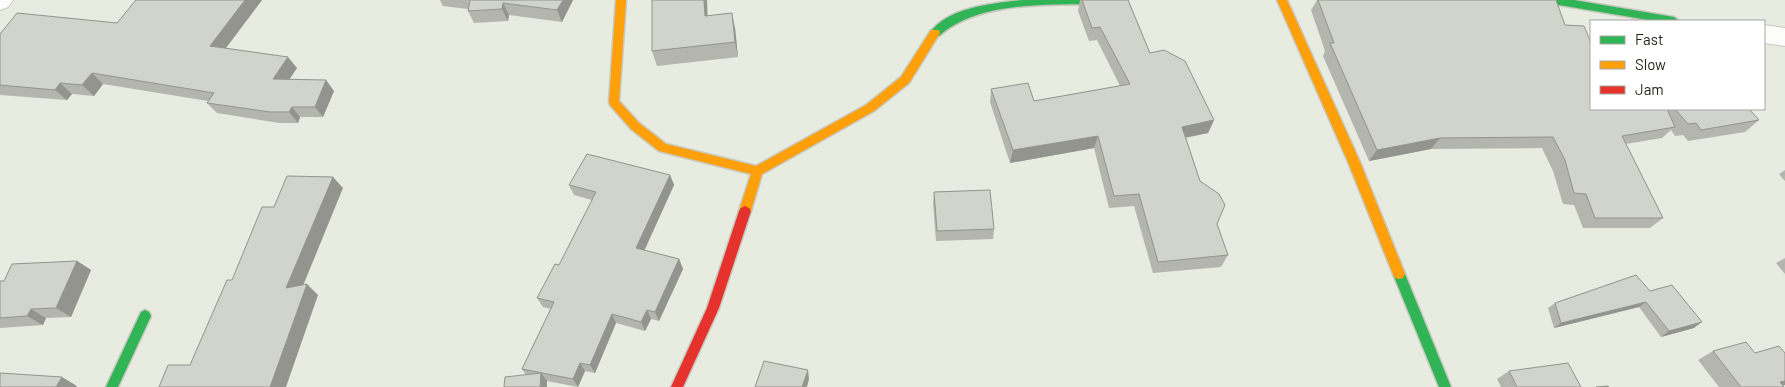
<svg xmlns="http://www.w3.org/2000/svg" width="1785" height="387" viewBox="0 0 1785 387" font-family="Barlow,sans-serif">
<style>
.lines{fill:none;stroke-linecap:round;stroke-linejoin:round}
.street-casing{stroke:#c7c9bf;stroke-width:2}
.fast-casing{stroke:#c7c9bf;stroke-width:3}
.slow-casing{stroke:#c7c9bf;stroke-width:3}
.jam-casing{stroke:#c7c9bf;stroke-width:3}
.street{fill:#fcfcfa;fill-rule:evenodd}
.fast{fill:#30b455;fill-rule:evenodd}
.slow{fill:#ff9f0a;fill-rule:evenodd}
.jam{fill:#e5322d;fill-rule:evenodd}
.wall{fill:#b4b6ae}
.shaded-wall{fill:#92948d}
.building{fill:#d1d4ca;stroke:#92948d}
</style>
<rect width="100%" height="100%" fill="#e8ebdf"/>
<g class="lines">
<defs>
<path id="street" d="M0 0H13L8 7 0 10Z
M1764 25 1785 28V46L1764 43Z"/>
<path id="fast" d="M1023 0H1102L1097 4C1047 5 978 1 939 36H931L930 33C947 7 995 3 1023 0Z
M1548 0H1574L1674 17 1679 21H1654L1553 4Z
M1399 269 1403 270 1405 274 1451 387H1439L1393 274 1395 270Z
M145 310 149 312 151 316 118 387H106L141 312Z"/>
<path id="slow" d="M616 0H626L619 101 639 123 666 144 756 166 866 105 901 77 931 30H939L940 33 909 83 874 111 762 174 751 211 749 214 745 216 741 214 739 211 751 174 659 151 631 129 610 105 609 102Z
M1277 0H1287L1360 162 1405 274 1403 278 1399 279 1395 278 1393 274 1348 162Z"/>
<path id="jam" d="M745 206 749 208 751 211 719 308 683 387H671L707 308 739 211 741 208Z"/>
</defs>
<use href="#street" class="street-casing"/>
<use href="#fast" class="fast-casing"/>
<use href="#slow" class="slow-casing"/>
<use href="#jam" class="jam-casing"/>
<use href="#street" class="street"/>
<use href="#fast" class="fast"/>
<use href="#slow" class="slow"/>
<use href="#jam" class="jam"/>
</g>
<path class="wall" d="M136 0H262L226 48 297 68 289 80 334 91 323 117H300L298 123H279L217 113 207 103 208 101 103 84 94 96 72 94 67 100 0 95V34L117 23Z
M440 0H573L562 22 509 15 508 21 474 23 468 11V9L443 6Z
M707 0V16L735 28 738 57 657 66 652 51Z
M1080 0H1128L1150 53 1214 120 1208 133 1186 138 1200 181 1217 224 1228 255 1221 267 1153 273 1134 206 1109 208 1094 148 1010 163 990 102 991 89 1034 101 1120 86 1097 40 1089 41 1078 11Z
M1317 0H1556L1591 109H1749L1759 120 1745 132 1688 141 1683 135 1675 136 1671 130 1662 138 1626 144 1663 218 1650 228H1583L1574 205 1563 204 1553 171 1542 148 1431 149 1369 161 1323 56 1325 51 1311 10Z
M1785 170V181L1779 174Z
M670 175 674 185 644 250 679 259 683 269 659 321 651 319 645 331 616 323 595 373 585 371 578 387 547 381V387H504L526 375 522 369 551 309 543 307 537 298 559 265 592 200 574 195 569 185Z
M934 192 994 229 993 239 936 241 933 203Z
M1785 258V274L1776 263Z
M77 261 91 270 71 317 46 318 43 325 0 328V281H4Z
M1650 291 1694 328 1661 337 1639 307 1554 328 1548 308 1555 303Z
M1713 351 1755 353H1785V385H1782L1784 387H1719L1698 360Z
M1509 371 1581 387H1501L1497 379Z"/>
<path class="shaded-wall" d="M245 0H262L219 57 210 46Z
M563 0H573L562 22 557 10Z
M704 0H707L708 31 705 16Z
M503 3 509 15 508 21 502 9Z
M732 13 735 28 738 57 735 42Z
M288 57 297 68 282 90 273 79Z
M92 73 103 84 94 96 82 85Z
M326 80 334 91 323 117 315 107Z
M60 83 72 94 67 100 55 90Z
M292 107 300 117 298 123 289 112Z
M1214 120 1208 133 1177 139 1182 127Z
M1098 136 1094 148 1010 163 1013 150Z
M1440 138 1431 149 1369 161 1377 150Z
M670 175 674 185 641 258 636 248Z
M333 177 343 188 298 298 286 288Z
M679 259 683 269 659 321 655 312Z
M77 261 91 270 71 317 56 308Z
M307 284 318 295 286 387H270Z
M1646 302 1639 307 1554 328 1561 323Z
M31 309 46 318 43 325 27 316Z
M647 310 651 319 645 331 641 322Z
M612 314 616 323 595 373 590 365Z
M1702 322 1694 328 1661 337 1669 331Z
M580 363 585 371 578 387 573 379Z
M808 370 809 379 807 387H802Z
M541 373 547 381V387H540Z
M62 377 77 386 76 387H56Z
M1785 381V385L1777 387 1780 382Z"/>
<path class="building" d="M136 0H245L210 46 288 57 273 79 326 80 315 107H292L289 112H270L207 103 214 93 92 73 82 85 60 83 55 90 0 85V34L17 13 117 23Z
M470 0H563L557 10 503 3 502 9 468 11Z
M652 0H704L705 16 732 13 735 42 652 51Z
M1082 0H1128L1150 53 1164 50 1185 61 1214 120 1182 127 1200 181 1219 194 1225 205 1217 224 1228 255 1158 262 1139 194 1114 196 1098 136 1013 150 991 89 1028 83 1034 101 1130 84 1100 27 1092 28Z
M1318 0H1556L1565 25 1584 26 1591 43V109H1667L1675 127 1622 136 1663 218H1595L1586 194 1574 193 1565 160 1553 137 1440 138 1377 150 1330 43H1334Z
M1675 109H1749L1759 120 1701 130 1696 123 1688 124Z
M587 154 670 175 636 248 679 259 655 312 647 310 641 322 612 314 590 365 580 363 573 379 522 369 554 302 537 298 555 264 559 265 596 192 569 185Z
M287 176 333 177 286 288 307 284 270 387H159L168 365H190L227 280H232L262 207H274Z
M990 190 994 229 937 231 934 192Z
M77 261 56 308 31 309 27 316 0 318V281H4L12 264Z
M1636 275 1650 291 1672 285 1702 322 1669 331 1646 302 1561 323 1555 303Z
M1746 342 1755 353 1779 346 1785 353V381L1780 382 1784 387H1741L1713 351Z
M764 361 808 370 802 387H755Z
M1568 363 1581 387H1517L1509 371Z
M0 373 62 377 56 387H0Z
M541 373 540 387H504L505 377Z
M1608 386 1609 387H1596Z"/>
<rect x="1590" y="20" width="175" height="90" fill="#ffffff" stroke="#a5a6a3"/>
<rect x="1600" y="36" width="25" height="8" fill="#30b455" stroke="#a5a6a3"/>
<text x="1635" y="45" font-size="15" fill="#1f2118">Fast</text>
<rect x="1600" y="61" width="25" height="8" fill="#ff9f0a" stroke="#a5a6a3"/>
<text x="1635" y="70" font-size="15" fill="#1f2118">Slow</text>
<rect x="1600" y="86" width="25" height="8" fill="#e5322d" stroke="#a5a6a3"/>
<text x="1635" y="95" font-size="15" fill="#1f2118">Jam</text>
</svg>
